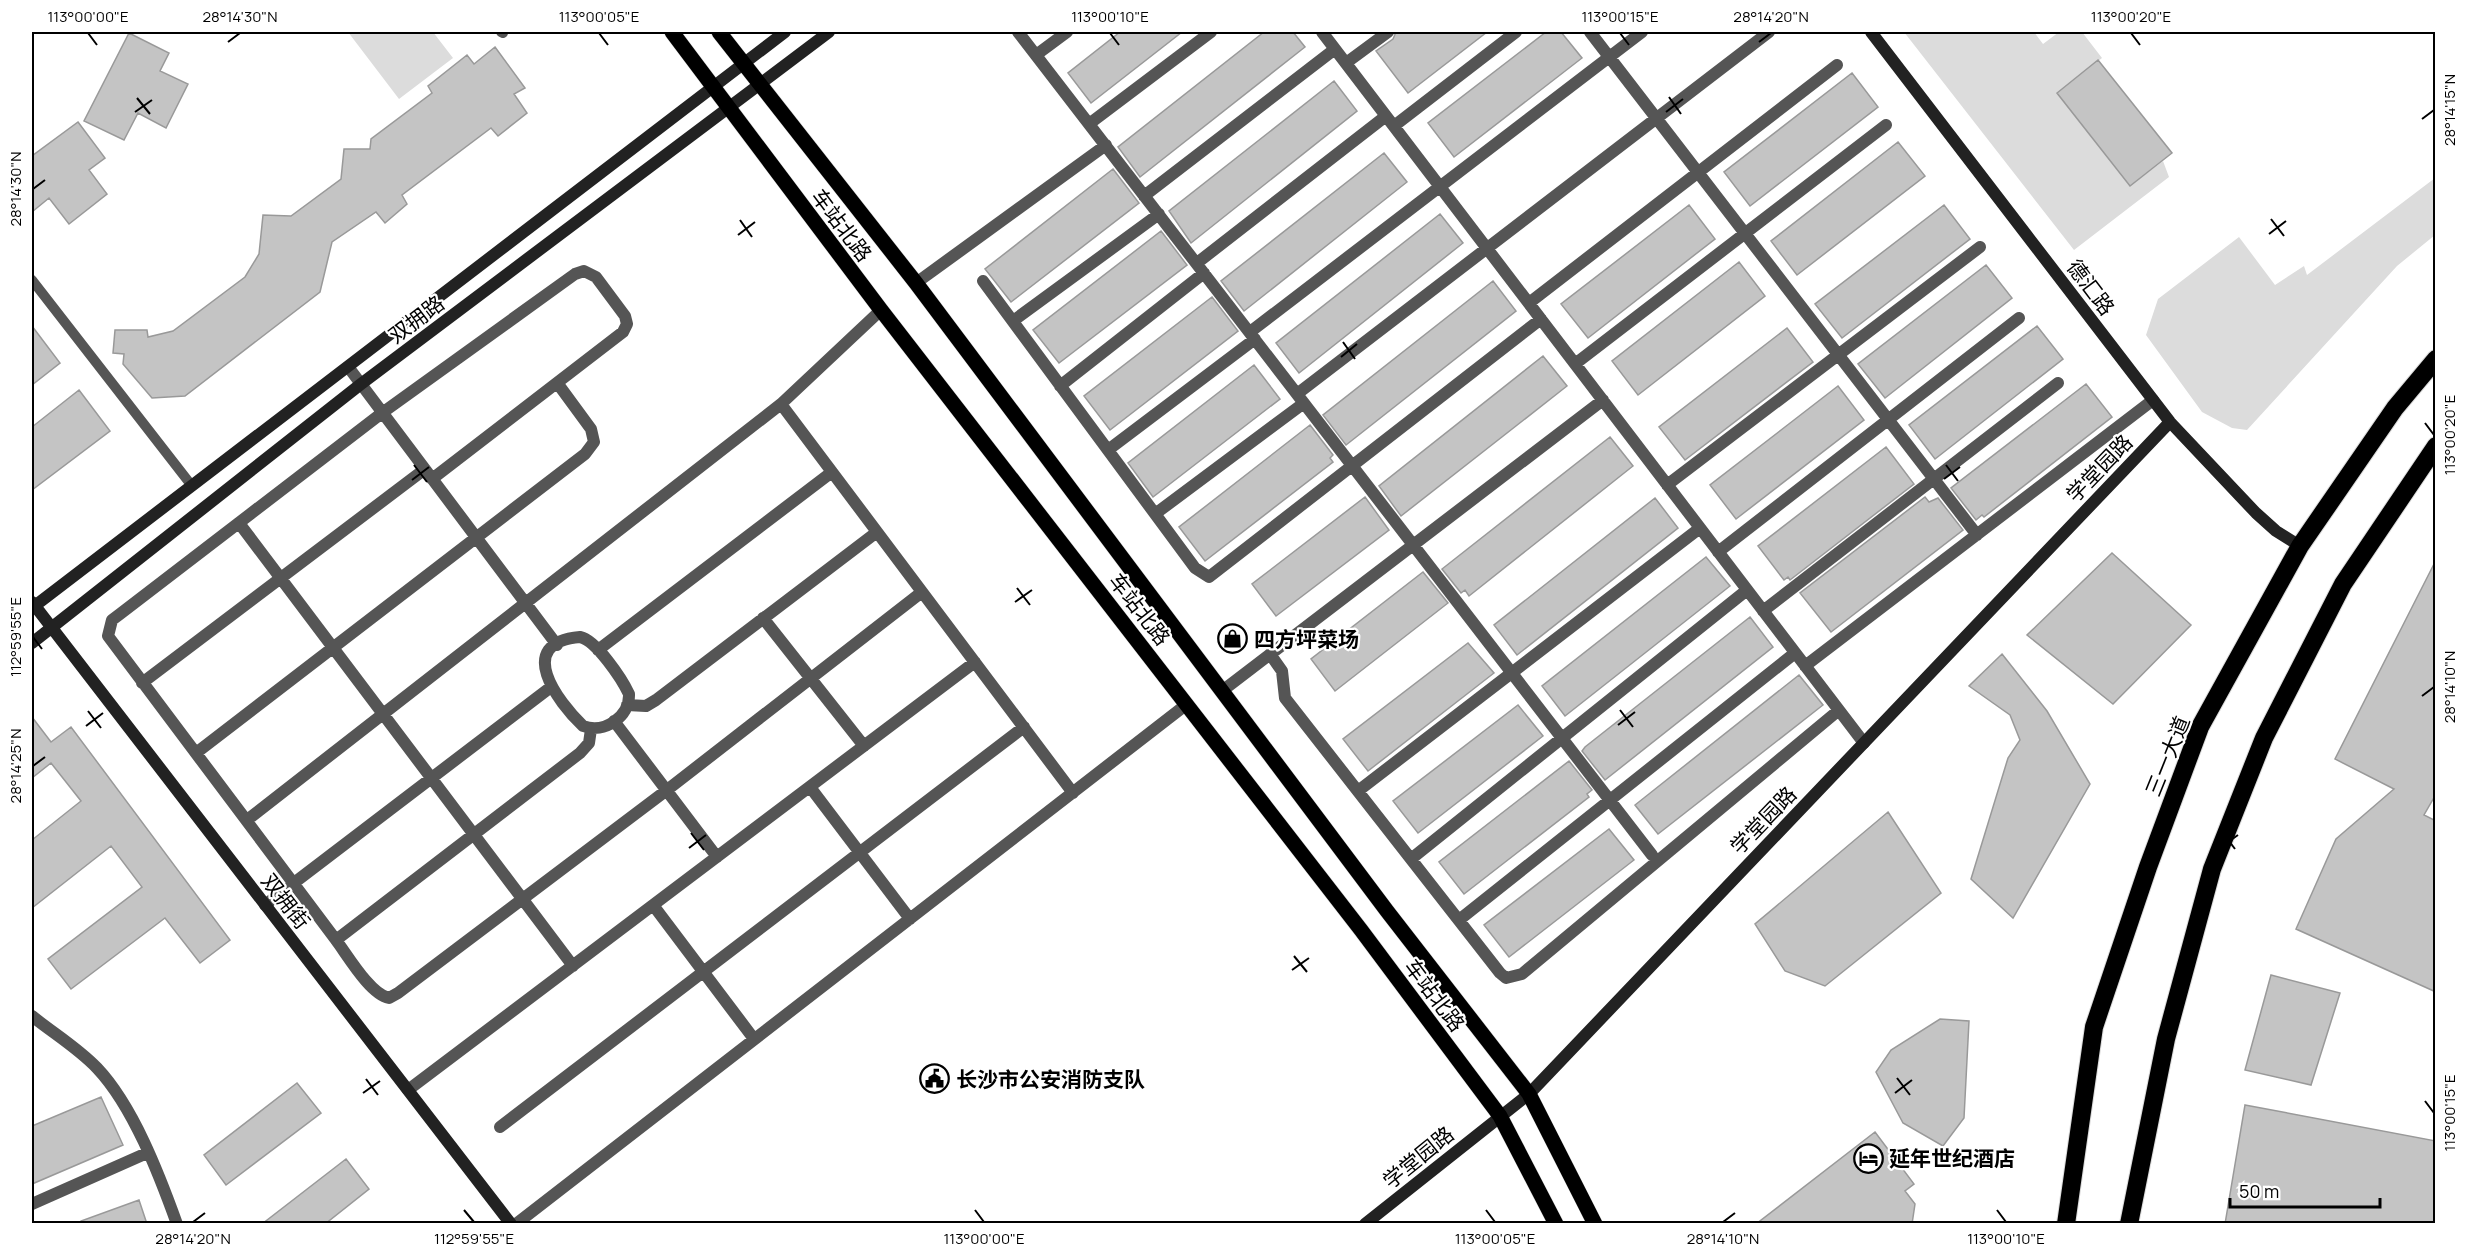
<svg xmlns="http://www.w3.org/2000/svg" width="2467" height="1255" viewBox="0 0 2467 1255" font-family="Manrope,'Noto Sans SC',sans-serif">
<style>
.green{fill:#dcdcdc}
.building{fill:#c4c4c4;stroke:#999;stroke-width:1.5}
.lines{fill:none;stroke-linecap:round;stroke-linejoin:round}
.primary-casing{stroke:#dbdbdb;stroke-width:16}
.highway-casing{stroke:#dbdbdb;stroke-width:20}
.lane{stroke:#555;stroke-width:10}
.street{stroke:#555;stroke-width:12}
.secondary{stroke:#222;stroke-width:12}
.primary{stroke:#000;stroke-width:15}
.highway{stroke:#000;stroke-width:18}
.ticks{fill:none;stroke:#000;stroke-width:2}
.labels{text-anchor:middle;dominant-baseline:central;stroke-width:4.5;stroke-linejoin:round;paint-order:stroke}
.street-label{font-size:21px;fill:#000;stroke:#fff}
.poi-label{font-size:21px;font-weight:bold;fill:#000;stroke:#fff;text-anchor:start}
.neatline{fill:none;stroke:#000;stroke-width:2}
.ticks-label{font-size:15px;text-anchor:middle;fill:#000}
</style>
<rect width="100%" height="100%" fill="#fff"/>
<path class="green" d="M348 32H433L453 58 399 99Z
M1904 32H2034L2043 44 2059 32H2082L2102 58 2057 93 2130 186 2163 161 2169 177 2074 250Z
M2435 178V235L2397 266 2247 430 2232 428 2202 412 2146 335 2158 299 2239 237 2275 285 2304 266 2307 275Z"/>
<path class="building" d="M1120 32H1182L1091 103 1068 73Z
M1264 32H1293L1305 47 1140 177 1118 147Z
M1396 32H1487L1408 93 1376 51 1393 39Z
M1546 32H1561L1582 58 1454 157 1428 123Z
M129 33 169 53 160 71 188 84 166 128 138 113 124 140 84 121Z
M495 47 525 88 514 94 527 113 498 136 491 128 402 195 407 204 385 223 376 212 332 242 320 292 185 396 152 398 123 364 124 354 113 353 115 330H147L148 337 173 331 245 277 259 254 263 215 291 216 341 179 344 149H370L371 139 432 93 428 86 467 55 474 64Z
M2098 60 2172 153 2130 186 2057 93Z
M1852 73 1878 107 1750 206 1724 172Z
M1334 81 1357 111 1191 243 1169 211Z
M78 122 105 158 89 170 107 194 69 224 49 198 32 212V156Z
M1898 142 1925 176 1797 275 1771 241Z
M1384 153 1407 182 1244 311 1221 281Z
M1113 169 1139 203 1011 302 985 269Z
M1689 205 1715 239 1588 338 1561 304Z
M1944 205 1970 239 1842 338 1815 304Z
M1440 214 1463 243 1299 373 1276 343Z
M1161 231 1187 265 1059 363 1033 330Z
M1739 262 1765 296 1638 395 1612 361Z
M1986 265 2012 298 1885 398 1858 364Z
M1493 281 1516 311 1346 445 1323 415Z
M1212 297 1238 331 1110 430 1084 396Z
M32 326 60 363 32 385Z
M2037 326 2063 359 1935 459 1909 425Z
M1787 328 1813 362 1685 460 1659 427Z
M1543 356 1567 386 1401 516 1379 486Z
M1254 365 1280 399 1153 497 1128 463Z
M2086 384 2112 417 1984 517 1982 515 1976 520 1951 488Z
M1838 386 1864 420 1736 519 1710 485Z
M79 390 110 431 32 490V427Z
M1310 425 1333 455 1330 458 1333 462 1205 561 1179 527Z
M1610 437 1633 466 1469 596 1465 590 1461 593 1442 569Z
M1886 447 1914 484 1790 580 1788 577 1784 580 1758 546Z
M1365 497 1389 530 1276 616 1252 584Z
M1925 497 1929 502 1938 498 1963 530 1831 632 1800 593Z
M1655 498 1678 528 1517 655 1494 625Z
M2112 553 2191 625 2113 704 2027 635Z
M1706 557 1730 586 1565 716 1542 686Z
M2436 560V794L2424 815 2436 821V992L2296 929 2336 839 2394 789 2335 759Z
M1423 572 1448 603 1335 691 1311 659Z
M1750 617 1773 647 1605 780 1582 751 1585 747Z
M1468 643 1494 673 1368 771 1343 739Z
M2002 654 2047 711 2090 784 2013 918 1971 879 2008 758 2020 740 2010 715 1969 686Z
M1799 675 1823 705 1658 834 1635 805Z
M1518 705 1543 736 1418 833 1393 801Z
M32 717 51 742 71 727 230 940 200 963 165 918 71 989 48 959 142 887 111 846 32 908V840L81 801 51 763 32 778Z
M1569 761 1592 790 1587 794 1589 797 1464 894 1439 862Z
M1888 812 1941 893 1825 986 1785 971 1755 924Z
M1609 829 1634 860 1509 957 1484 925Z
M2271 975 2340 993 2311 1085 2245 1070Z
M1940 1019 1969 1021 1964 1118 1943 1146 1903 1123 1876 1072 1891 1050Z
M297 1083 321 1113 226 1185 204 1155Z
M101 1097 123 1145 32 1184V1126Z
M2245 1105 2436 1141V1224H2225Z
M1875 1132 1914 1184 1905 1191 1915 1204 1912 1224H1756Z
M346 1159 369 1189 325 1224H262Z
M139 1200 147 1224H81V1221Z"/>
<g class="lines">
<defs>
<path id="primary" d="M672 32 881 310 1361 930 1500 1116 1556 1224
M719 32 916 283 1387 911 1529 1094 1595 1224"/>
<path id="highway" d="M2066 1224 2094 1027 2148 867 2200 727 2300 546 2395 408 2436 359
M2129 1224 2166 1039 2212 869 2264 738 2343 584 2436 446"/>
</defs>
<use href="#primary" class="primary-casing"/>
<use href="#highway" class="highway-casing"/>
<path class="lane" d="M501 32 503 33
M32 280 192 486"/>
<path class="street" d="M1018 32 1652 855
M1322 32 1864 743
M1590 32 1977 535
M1036 55 1067 32
M1346 63 1388 32
M1089 124 1211 32
M1394 126 1516 32
M1144 196 1335 49
M1197 263 1386 116
M983 281 1195 568 1209 577 1541 319
M916 283 1106 145
M1529 303 1837 65
M1013 321 1159 214
M1250 332 1642 32
M1575 364 1886 125
M349 368 557 645
M1060 386 1204 273
M1297 394 1769 32
M781 404 1073 793
M1108 450 1255 339
M432 479 623 332 627 324 625 316 596 277 584 271 575 274 382 413 120 614 112 620 108 636 336 940C348 956 370 994 389 998L398 993 667 790 922 592
M1667 485 1980 247
M1155 514 1304 403
M239 523 573 966
M1718 552 2019 318
M1763 611 2058 383
M763 618 864 746
M580 637C596 640 622 679 629 694 630 717 604 734 583 726 558 702 513 643 580 637Z
M598 650 832 472
M1270 654 1282 671 1285 698 1500 973 1506 978 1522 974 1839 710
M1805 666 2153 400
M142 683 425 469
M1222 691 1603 400
M627 705 646 706 656 700 877 532
M614 721 717 857
M196 753 585 454 594 442 591 429 558 384
M810 787 910 919
M1358 791 1700 528
M247 820 781 404 881 310
M1411 859 1747 590
M265 905 551 687
M653 905 754 1039
M1459 920 1795 653
M336 940 580 753 589 743 591 729
M32 1016C53 1033 78 1048 97 1068 133 1106 159 1174 177 1224
M408 1090 975 662
M500 1127 1024 727
M32 1204 147 1153
M516 1224 1187 704"/>
<path class="secondary" d="M1871 32 2170 422 2256 513 2276 531 2300 546
M32 602 511 1224
M32 608 785 32
M32 643 361 384 829 32
M1365 1224 1529 1094 2170 422"/>
<use href="#primary" class="primary"/>
<use href="#highway" class="highway"/>
</g>
<path class="ticks" d="M88 33 97 45M599 33 608 45M1110 33 1119 45M1620 33 1629 45M2131 33 2140 45M228 42 240 33M1759 42 1771 33M1669 97 1681 114M137 98 150 114M135 112 152 100M1666 112 1683 99M2422 119 2434 110M33 189 45 180M2271 219 2284 236M740 220 752 237M2269 234 2286 221M738 235 755 222M1343 342 1355 359M1341 357 1357 344M2425 423 2434 435M414 465 427 482M1946 465 1958 481M1944 479 1960 467M412 480 429 467M1017 588 1030 605M1015 602 1032 590M33 637 42 649M2422 696 2434 687M1620 710 1633 727M88 711 101 728M1618 725 1635 712M86 726 103 713M33 766 45 757M691 833 704 850M2223 833 2235 849M2221 847 2238 835M689 848 706 835M1294 956 1307 972M1292 970 1309 958M1897 1078 1910 1095M366 1079 378 1095M363 1093 380 1081M1895 1093 1912 1080M2425 1101 2434 1113M464 1210 474 1222M975 1210 984 1222M1486 1210 1495 1222M1997 1210 2006 1222M193 1222 205 1213M1723 1222 1735 1213"/>
<defs>
<symbol id="shop-ring" viewBox="-11 -11 22 22"><circle r="9.5" fill="#fff" stroke="#000" stroke-width="1.5"/><path d="M-5-2.5h2.3a2.7 3.5 0 0 1 5.4 0H5L5.5 6h-11ZM-1.5-2.5h3a1.5 2.3 0 0 0-3 0Z" fill="#000"/></symbol>
<symbol id="civic-ring" viewBox="-11 -11 22 22"><circle r="9.5" fill="#fff" stroke="#000" stroke-width="1.5"/><path d="M-.6-6.5H3V-4.5H.6V-3L4-1V1h2V6H-6V1h2V-1L-.6-3ZM-1.2 2.5V6h2.4V2.5Z" fill="#000"/></symbol>
<symbol id="hotel-ring" viewBox="-11 -11 22 22"><circle r="9.5" fill="#fff" stroke="#000" stroke-width="1.5"/><path d="M-6-4.5h1.5V1H6V5H4.5V3h-9V5H-6ZM-4 0a1.8 1.8 0 1 1 3.6 0ZM.5 0V-2.5h3Q6-2.5 6 0Z" fill="#000"/></symbol>
</defs>
<g fill-rule="evenodd">
<use href="#shop-ring" x="1216" y="622" width="33" height="33"/>
<use href="#civic-ring" x="918" y="1062" width="33" height="33"/>
<use href="#hotel-ring" x="1852" y="1142" width="33" height="33"/>
</g>
<g class="labels">
<g class="street-label">
<text transform="translate(842 225) rotate(53)">车站北路</text>
<text transform="translate(2091 287) rotate(53)">德汇路</text>
<text transform="translate(416 319) rotate(-37)">双拥路</text>
<text transform="translate(2099 468) rotate(-46)">学堂园路</text>
<text transform="translate(1140 609) rotate(52)">车站北路</text>
<text transform="translate(2167 756) rotate(-68)">三一大道</text>
<text transform="translate(1763 820) rotate(-46)">学堂园路</text>
<text transform="translate(286 901) rotate(52)">双拥街</text>
<text transform="translate(1435 995) rotate(53)">车站北路</text>
<text transform="translate(1418 1157) rotate(-39)">学堂园路</text>
</g>
<g class="poi-label">
<text x="1254" y="639">四方坪菜场</text>
<text x="956" y="1079">长沙市公安消防支队</text>
<text x="1889" y="1158">延年世纪酒店</text>
</g>
</g>
<rect width="2467" height="1255" fill="none" stroke="#ffffff" stroke-width="66"/>
<path d="M2230 1198v9h150v-9" fill="none" stroke="#000000" stroke-width="3"/>
<text x="2239" y="1198" font-size="18" fill="#000000" stroke="#ffffff" stroke-width="4.5" paint-order="stroke">50 m</text>
<rect x="33" y="33" width="2401" height="1189" class="neatline"/>
<g class="ticks-label">
<text x="88" y="22">113°00'00"E</text>
<text x="240" y="22">28°14'30"N</text>
<text x="599" y="22">113°00'05"E</text>
<text x="1110" y="22">113°00'10"E</text>
<text x="1620" y="22">113°00'15"E</text>
<text x="1771" y="22">28°14'20"N</text>
<text x="2131" y="22">113°00'20"E</text>
<text transform="translate(2450 110) rotate(-90)" y="5">28°14'15"N</text>
<text transform="translate(16 189) rotate(-90)" y="5">28°14'30"N</text>
<text transform="translate(2450 435) rotate(-90)" y="5">113°00'20"E</text>
<text transform="translate(16 637) rotate(-90)" y="5">112°59'55"E</text>
<text transform="translate(2450 687) rotate(-90)" y="5">28°14'10"N</text>
<text transform="translate(16 766) rotate(-90)" y="5">28°14'25"N</text>
<text transform="translate(2450 1113) rotate(-90)" y="5">113°00'15"E</text>
<text x="193" y="1244">28°14'20"N</text>
<text x="474" y="1244">112°59'55"E</text>
<text x="984" y="1244">113°00'00"E</text>
<text x="1495" y="1244">113°00'05"E</text>
<text x="1723" y="1244">28°14'10"N</text>
<text x="2006" y="1244">113°00'10"E</text>
</g>
</svg>
